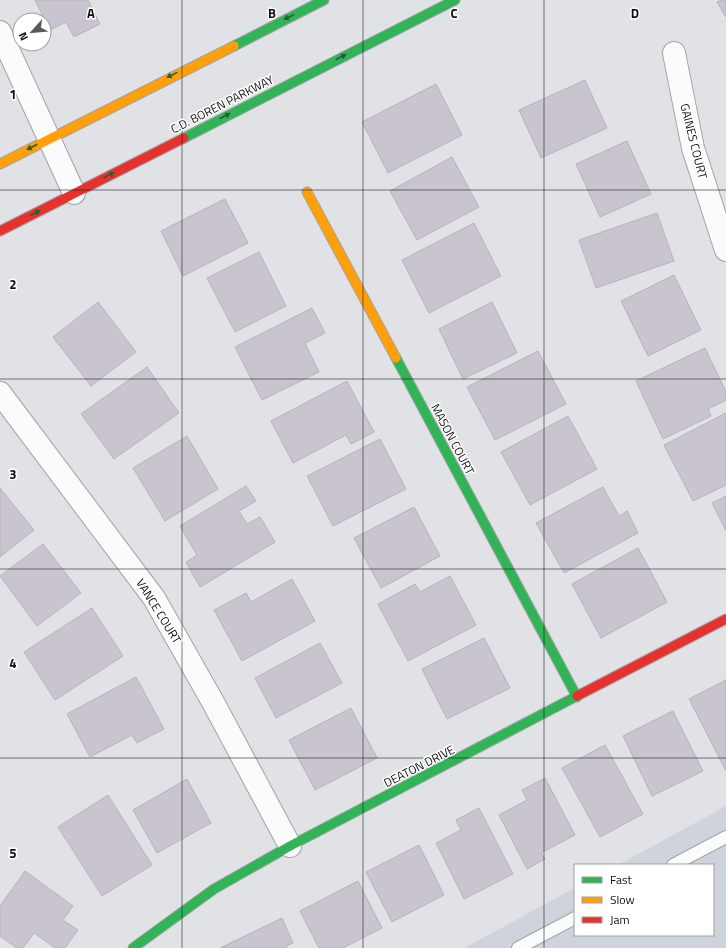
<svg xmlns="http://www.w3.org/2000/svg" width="726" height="948" viewBox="0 0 726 948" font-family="'Titillium Web',sans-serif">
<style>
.built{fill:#cfd4dc}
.building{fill:#cac4d1;stroke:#b5b5b7}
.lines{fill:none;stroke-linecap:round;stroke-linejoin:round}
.lane-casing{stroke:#a2a3a6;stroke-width:14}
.street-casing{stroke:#a2a3a6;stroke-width:24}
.fast-casing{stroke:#a2a3a6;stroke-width:11}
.slow-casing{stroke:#a2a3a6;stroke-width:11}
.jam-casing{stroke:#a2a3a6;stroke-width:11}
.lane{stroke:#fafbfb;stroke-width:12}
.street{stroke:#fafbfb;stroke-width:22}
.fast{stroke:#30b455;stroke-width:9}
.slow{stroke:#ff9f0a;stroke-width:9}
.jam{stroke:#e5322d;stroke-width:9}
.oneway{fill:#206234}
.grid{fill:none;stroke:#0f1012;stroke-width:1;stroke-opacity:0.55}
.labels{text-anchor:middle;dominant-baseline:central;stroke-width:3;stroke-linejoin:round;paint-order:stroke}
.street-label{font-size:12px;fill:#0f1012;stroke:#fff}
.grid-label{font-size:13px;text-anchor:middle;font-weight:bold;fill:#0f1012;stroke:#fff;stroke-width:3;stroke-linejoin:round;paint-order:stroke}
</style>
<rect width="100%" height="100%" fill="#e0e2e5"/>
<path class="built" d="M726 806V948H464L575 888V935H713V865H618Z"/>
<path class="building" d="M35 0H88L100 24 74 37 66 22 50 30Z
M722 0H726V17L717 2Z
M585 80 607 128 541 158 519 110Z
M436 84 462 135 388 173 362 122Z
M627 141 651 194 600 217 576 164Z
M452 157 479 207 417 240 390 191Z
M225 199 248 243 183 276 161 231Z
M657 213 674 261 596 288 579 240Z
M474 223 501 276 429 313 402 260Z
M259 252 286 306 235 332 207 278Z
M674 275 701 330 648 356 621 301Z
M98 302 136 352 91 386 53 337Z
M492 302 517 353 463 379 439 329Z
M312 308 325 333 305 343 319 372 262 400 235 347Z
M705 348 726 392V400L708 409 711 416 663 439 636 381Z
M538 351 566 404 495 440 467 387Z
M147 367 179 413 114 459 81 414Z
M347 381 374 432 351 444 346 435 293 463 271 421Z
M726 413V485L693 501 664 445Z
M568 416 597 469 530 505 501 452Z
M187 436 218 489 165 521 133 468Z
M380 439 406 489 333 526 307 476Z
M246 486 256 501 239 511 247 524 260 517 275 542 200 587 186 562 197 555 180 526Z
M603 487 619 516 627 511 638 533 564 573 536 523Z
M0 488 34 530 0 557Z
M726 496V531L712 503Z
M414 507 440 556 381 588 354 538Z
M43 544 81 593 37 626 0 576Z
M638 548 667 602 601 638 572 584Z
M450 576 476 625 408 661 378 604 415 584 420 592Z
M292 579 315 621 242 661 214 610 246 593 251 602Z
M92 608 123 656 55 700 24 652Z
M484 638 510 688 447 719 422 669Z
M320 643 342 683 276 718 255 678Z
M136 677 164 729 137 743 132 735 90 757 67 714Z
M726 680V771L689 699Z
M351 708 377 758 315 790 289 740Z
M673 711 703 771 652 796 623 736Z
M605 745 643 814 600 837 562 768Z
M545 778 575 835 541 853 545 859 527 869 499 815 527 800 522 790Z
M187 779 211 823 157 853 133 810Z
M108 795 152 865 102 896 58 827Z
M479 808 513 874 464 899 436 843 461 830 456 820Z
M419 845 444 895 392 922 366 872Z
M25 871 73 906 63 920 78 930 65 948H55L34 933 23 948H17L0 936V906Z
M358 881 382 928 343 948H319L300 911Z
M282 918 293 943 286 946 287 948H220Z"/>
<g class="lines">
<defs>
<path id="lane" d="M673 865 726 837
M518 948 575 918"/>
<path id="street" d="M0 32 74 193
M674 53 693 148 726 250
M0 393 154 598 214 704 290 846"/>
<path id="fast" d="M234 46 324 0
M184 138 455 0
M396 358 577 697
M133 948 214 889 290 846 577 696"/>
<path id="slow" d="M0 164 234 46
M307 192 396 358"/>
<path id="jam" d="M0 231 184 138
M577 696 726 619"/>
</defs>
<use href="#lane" class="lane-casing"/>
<use href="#street" class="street-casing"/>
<use href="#fast" class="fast-casing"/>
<use href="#slow" class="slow-casing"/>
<use href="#jam" class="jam-casing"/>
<use href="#lane" class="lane"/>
<use href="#street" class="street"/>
<use href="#fast" class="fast"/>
<use href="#slow" class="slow"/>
<use href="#jam" class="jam"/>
</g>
<defs><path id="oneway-solid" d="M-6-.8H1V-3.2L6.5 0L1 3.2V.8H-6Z"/></defs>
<g class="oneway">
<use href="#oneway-solid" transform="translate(289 17) rotate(154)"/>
<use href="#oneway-solid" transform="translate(341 57) rotate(-27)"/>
<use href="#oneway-solid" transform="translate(172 75) rotate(154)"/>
<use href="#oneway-solid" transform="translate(225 116) rotate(-27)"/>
<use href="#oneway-solid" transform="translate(32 147) rotate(153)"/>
<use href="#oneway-solid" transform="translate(109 175) rotate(-27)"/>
<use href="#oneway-solid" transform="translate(35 213) rotate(-27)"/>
</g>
<path class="grid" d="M182 0V948M363 0V948M544 0V948M0 190H726M0 379H726M0 569H726M0 758H726"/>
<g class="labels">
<g class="street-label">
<text transform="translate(222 104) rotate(-27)">C.D. BOREN PARKWAY</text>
<text transform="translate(694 141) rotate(76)">GAINES COURT</text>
<text transform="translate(453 439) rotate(62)">MASON COURT</text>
<text transform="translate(159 611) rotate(58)">VANCE COURT</text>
<text transform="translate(419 766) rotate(-27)">DEATON DRIVE</text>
</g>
</g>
<g class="grid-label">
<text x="91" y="18">A</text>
<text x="272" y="18">B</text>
<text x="454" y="18">C</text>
<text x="635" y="18">D</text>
<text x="13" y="99">1</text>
<text x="13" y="289">2</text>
<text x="13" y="479">3</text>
<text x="13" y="668">4</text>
<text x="13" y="858">5</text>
</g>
<rect x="574" y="864" width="140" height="72" fill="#ffffff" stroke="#9f9fa0"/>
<rect x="582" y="877" width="20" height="6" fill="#30b455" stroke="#9f9fa0"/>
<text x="610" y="884" font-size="12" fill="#0f1012">Fast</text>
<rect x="582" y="897" width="20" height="6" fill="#ff9f0a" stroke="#9f9fa0"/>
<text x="610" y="904" font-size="12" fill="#0f1012">Slow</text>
<rect x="582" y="917" width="20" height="6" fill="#e5322d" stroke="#9f9fa0"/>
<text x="610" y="924" font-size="12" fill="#0f1012">Jam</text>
<g transform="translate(32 32) rotate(243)"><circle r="19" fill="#ffffff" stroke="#9f9fa0"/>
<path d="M0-3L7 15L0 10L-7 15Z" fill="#585a5c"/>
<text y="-6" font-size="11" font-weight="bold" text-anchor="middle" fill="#0f1012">N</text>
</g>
</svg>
